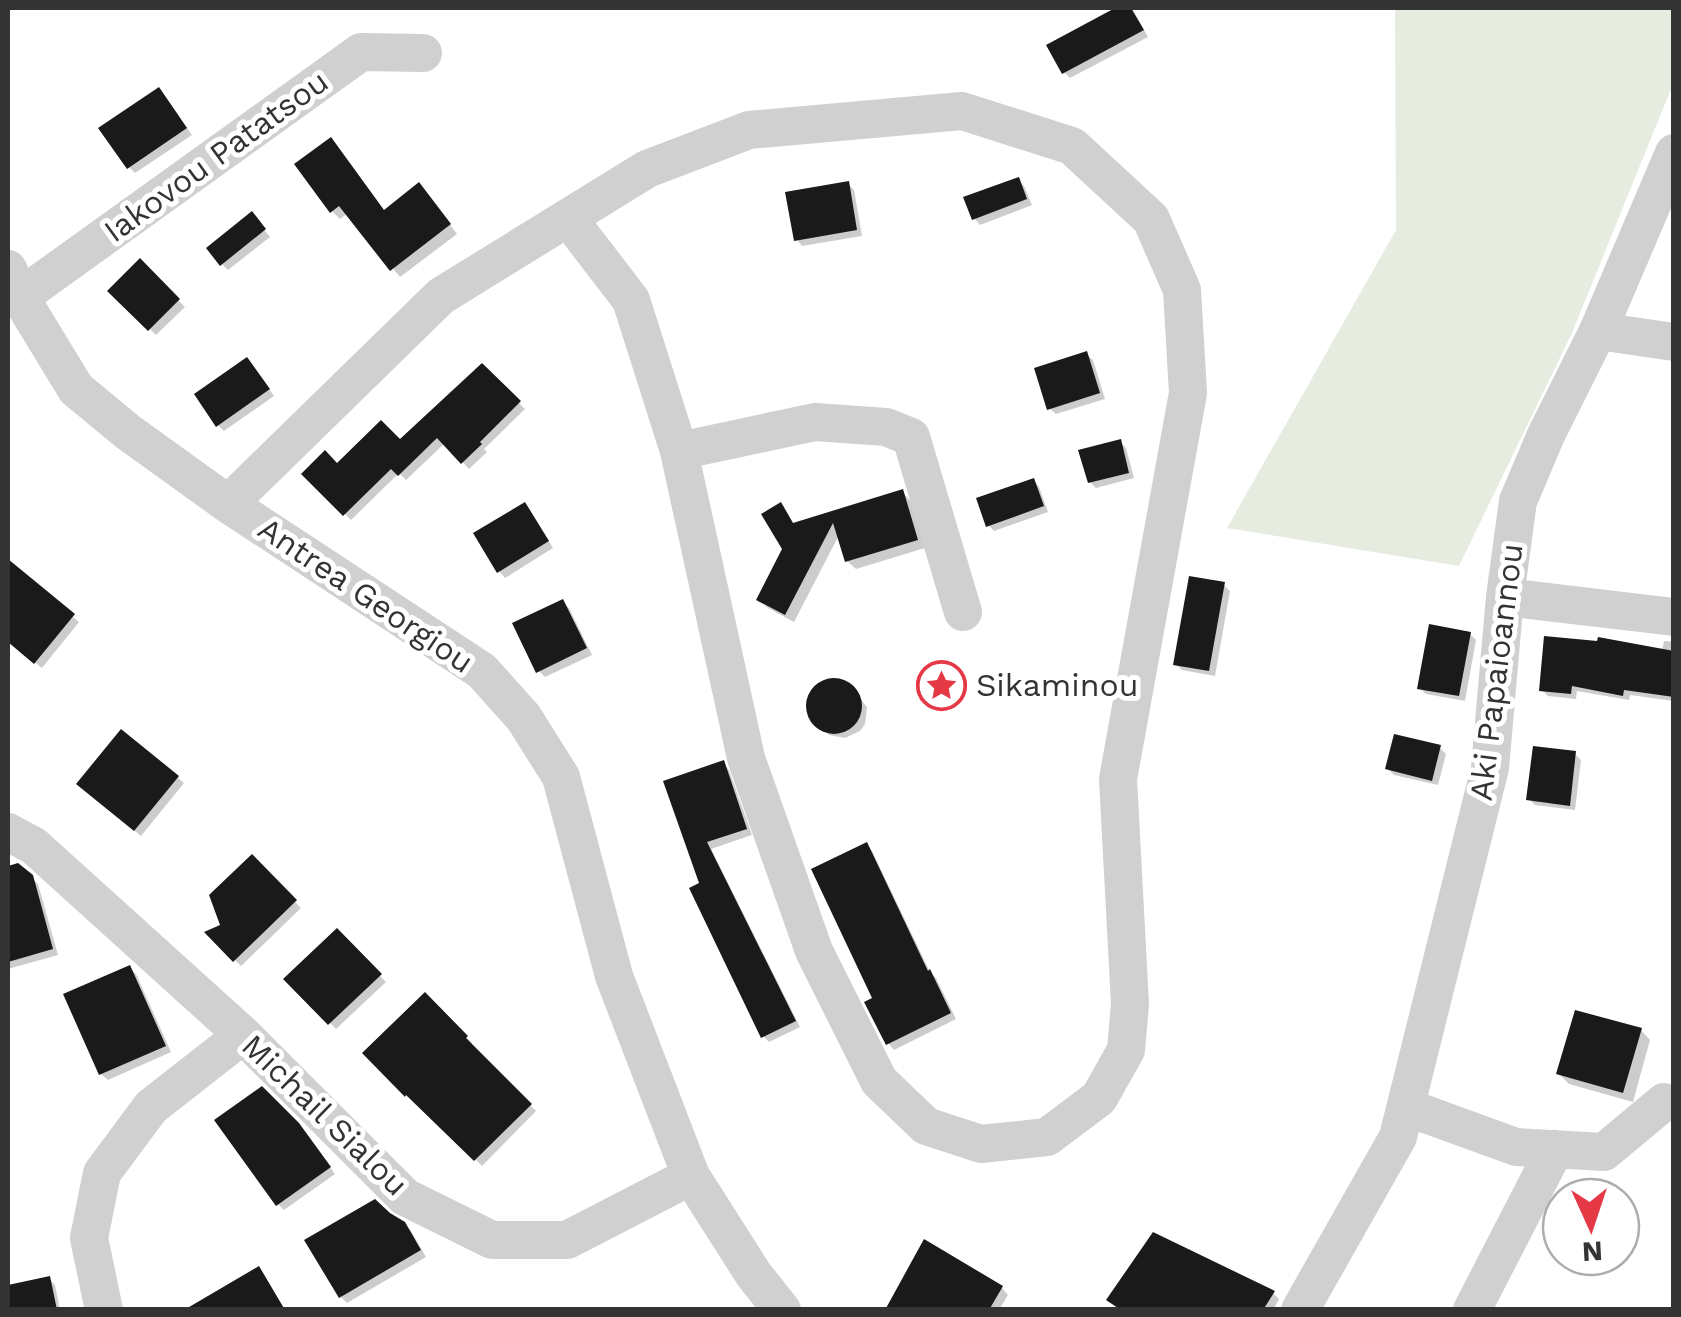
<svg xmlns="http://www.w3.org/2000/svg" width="1681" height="1317" viewBox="0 0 1681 1317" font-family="'Work Sans',sans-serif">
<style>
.green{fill:#e6ecdf}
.shadow{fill:#0003}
.building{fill:#1a1a1a}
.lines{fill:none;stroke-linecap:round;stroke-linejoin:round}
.minor{stroke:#d0d0d0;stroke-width:38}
.labels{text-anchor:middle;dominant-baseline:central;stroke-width:10;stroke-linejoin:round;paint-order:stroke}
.street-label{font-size:32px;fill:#333;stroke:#fff}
.poi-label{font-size:32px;fill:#333;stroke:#fff;text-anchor:start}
</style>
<rect width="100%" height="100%" fill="#fff"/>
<path class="green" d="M1395 8H1673V84L1572 333 1459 566 1227 528 1396 230Z"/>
<path class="shadow" d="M1120 8H1131L1133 10 1148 37 1070 78 1064 72 1049 46Z
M165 96 192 135 135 173 129 167Z
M298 164 385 212 427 194 457 234 400 277 348 213 340 219 332 211Z
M1018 180 1024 186 1032 205 980 225 974 218Z
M848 184 854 190 862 236 802 246 796 239Z
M257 221 270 237 228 270 222 264Z
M140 262 185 307 156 335 111 291Z
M1086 354 1093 360 1105 399 1056 414 1049 408Z
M253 366 274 396 224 431 218 425Z
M482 366 525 409 484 449 487 452 469 469 445 443 406 480 399 473 351 520 305 474 337 466 400 442Z
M1120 442 1126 448 1134 478 1096 488 1090 482Z
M1033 480 1039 487 1048 512 994 531 988 525Z
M902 492 911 501 925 548 856 569 847 561 839 535 794 622 768 608 759 600 785 549 780 505 795 525Z
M530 511 553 548 505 578 499 571Z
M14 568 79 622 42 668 8 640V576Z
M1224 585 1230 591 1215 676 1182 670 1176 664Z
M563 602 569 608 592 655 545 677 539 671Z
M1470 634 1476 640 1465 701 1426 694 1420 688Z
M1664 641 1674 642V701L1630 695 1629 700 1577 691 1576 699 1548 696 1542 690 1662 652Z
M834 680 850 686 867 707 865 724 860 731 845 738 829 735 810 715 809 708V700L818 686Z
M1440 748 1446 754 1438 785 1394 775 1387 768Z
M1575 754 1581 760 1575 810 1535 805 1529 799Z
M723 763 729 770 752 835 711 849 800 1027 769 1042 763 1036 666 783Z
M177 777 184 783 141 836 85 790Z
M866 845 872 851 930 972 936 978 956 1019 894 1050 888 1043 876 999Z
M252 857 301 908 241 966 208 933 223 926Z
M18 866 38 884 58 955 8 969V869Z
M337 931 386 982 336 1029 287 979Z
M129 968 136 974 171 1052 108 1080 101 1074Z
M425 995 472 1043 470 1046 536 1111 482 1166 414 1099Z
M1641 1030 1650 1040 1633 1102 1569 1084 1559 1074Z
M305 1132 335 1174 284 1210 278 1204Z
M404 1224 411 1231 426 1257 347 1303 341 1297Z
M925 1243 1002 1288 1008 1295 999 1310H888Z
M49 1279 55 1285 60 1310H8V1288Z
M1273 1293 1279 1299 1273 1310H1121Z"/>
<path class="building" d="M1115 8H1131L1144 30 1062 74 1046 45Z
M159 87 187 128 127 169 98 128Z
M331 137 384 210 419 182 451 224 390 271 339 206 330 213 294 164Z
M1019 177 1027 199 972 220 963 197Z
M849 181 857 230 794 241 785 192Z
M252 211 266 229 220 266 206 248Z
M140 258 180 299 148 331 107 291Z
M1087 351 1100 393 1047 410 1034 368Z
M247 357 270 389 216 427 194 394Z
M482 363 521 401 480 442 482 444 461 464 437 438 398 476 391 469 343 516 301 474 325 450 337 463 381 420 400 439Z
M1121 439 1129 473 1088 483 1078 450Z
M1034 478 1044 506 986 527 976 498Z
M903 489 918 540 845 562 833 523 785 615 756 600 782 549 761 514 781 502 793 523Z
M525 502 549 541 497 573 473 533Z
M8 559 75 614 34 664 8 642Z
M1189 576 1225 582 1209 671 1173 665Z
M563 599 587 648 536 673 512 623Z
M1429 624 1471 632 1459 696 1417 689Z
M1544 636 1597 641 1598 637 1674 651V697L1624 690 1623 696 1572 686 1571 694 1539 691Z
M806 706a28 28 0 1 1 56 0a28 28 0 1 1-56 0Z
M121 729 179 776 134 831 76 784Z
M1394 734 1441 745 1432 781 1385 769Z
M1533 746 1576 751 1570 806 1526 800Z
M724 760 747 829 707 842 796 1021 761 1038 689 888 699 883 663 781Z
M867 842 928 971 930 969 951 1013 886 1045 864 1002 872 998 811 869Z
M252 854 297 900 233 962 204 932 220 925 209 895Z
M18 863 33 875 53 949 8 962V866Z
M337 928 382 974 328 1025 283 979Z
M130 965 166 1046 99 1075 63 994Z
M425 992 468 1036 466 1038 532 1104 474 1161 406 1095 405 1097 362 1053Z
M1575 1010 1642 1028 1623 1093 1556 1074Z
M262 1086 299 1123 331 1167 276 1206 214 1120Z
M375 1199 390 1213 405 1222 421 1250 339 1298 304 1240Z
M1153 1232 1275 1291 1263 1310H1121L1106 1300Z
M924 1239 1003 1286 989 1310H885Z
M259 1266 285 1310H184Z
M50 1276 57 1310H8V1285Z"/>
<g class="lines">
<path class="minor" d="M8 269 20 297 76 389 128 432 228 504 482 671 524 718 561 777 614 976 691 1176 754 1275 782 1310
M20 297 361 52 423 53
M1598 331 1674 342
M679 451 815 422 886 427 911 437 963 612
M228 504 441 296 647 169 749 130 962 111 1072 146 1151 219 1182 290 1188 393 1118 779 1130 1004 1126 1050 1099 1098 1047 1137 981 1144 926 1126 879 1081 814 951 746 758 679 451 631 300 568 218
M1505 597 1674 617
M8 832 34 846 243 1035 405 1197 492 1240H567L691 1176
M1406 1107 1516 1147 1604 1152 1664 1102
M104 1310 89 1238 102 1173 151 1107 243 1035
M1300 1310 1398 1137 1490 768 1505 597 1518 501 1546 435 1598 331 1674 153
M1472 1310 1555 1149"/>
</g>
<defs>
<symbol id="sight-ring" viewBox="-11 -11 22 22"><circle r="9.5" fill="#fff" stroke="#e63946" stroke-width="1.5"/><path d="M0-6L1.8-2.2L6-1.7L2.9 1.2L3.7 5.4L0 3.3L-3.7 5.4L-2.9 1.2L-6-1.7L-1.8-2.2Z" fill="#e63946"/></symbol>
</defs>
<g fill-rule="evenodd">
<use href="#sight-ring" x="914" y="658" width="55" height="55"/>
</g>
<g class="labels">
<g class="street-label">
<text transform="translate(216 156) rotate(-36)">Iakovou Patatsou</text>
<text transform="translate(366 595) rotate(34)">Antrea Georgiou</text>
<text transform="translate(1496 672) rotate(-83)">Aki Papaioannou</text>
<text transform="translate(325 1115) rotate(44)">Michail Sialou</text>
</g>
<g class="poi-label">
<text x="976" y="685">Sikaminou</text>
</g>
</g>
<rect width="1681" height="1317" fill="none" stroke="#333333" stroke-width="20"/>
<g transform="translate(1591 1227) rotate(177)"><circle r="48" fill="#ffffff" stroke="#adadad" stroke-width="2.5"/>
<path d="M0-8L18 38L0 25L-18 38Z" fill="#e63946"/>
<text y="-15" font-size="28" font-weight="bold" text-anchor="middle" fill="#333333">N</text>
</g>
</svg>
